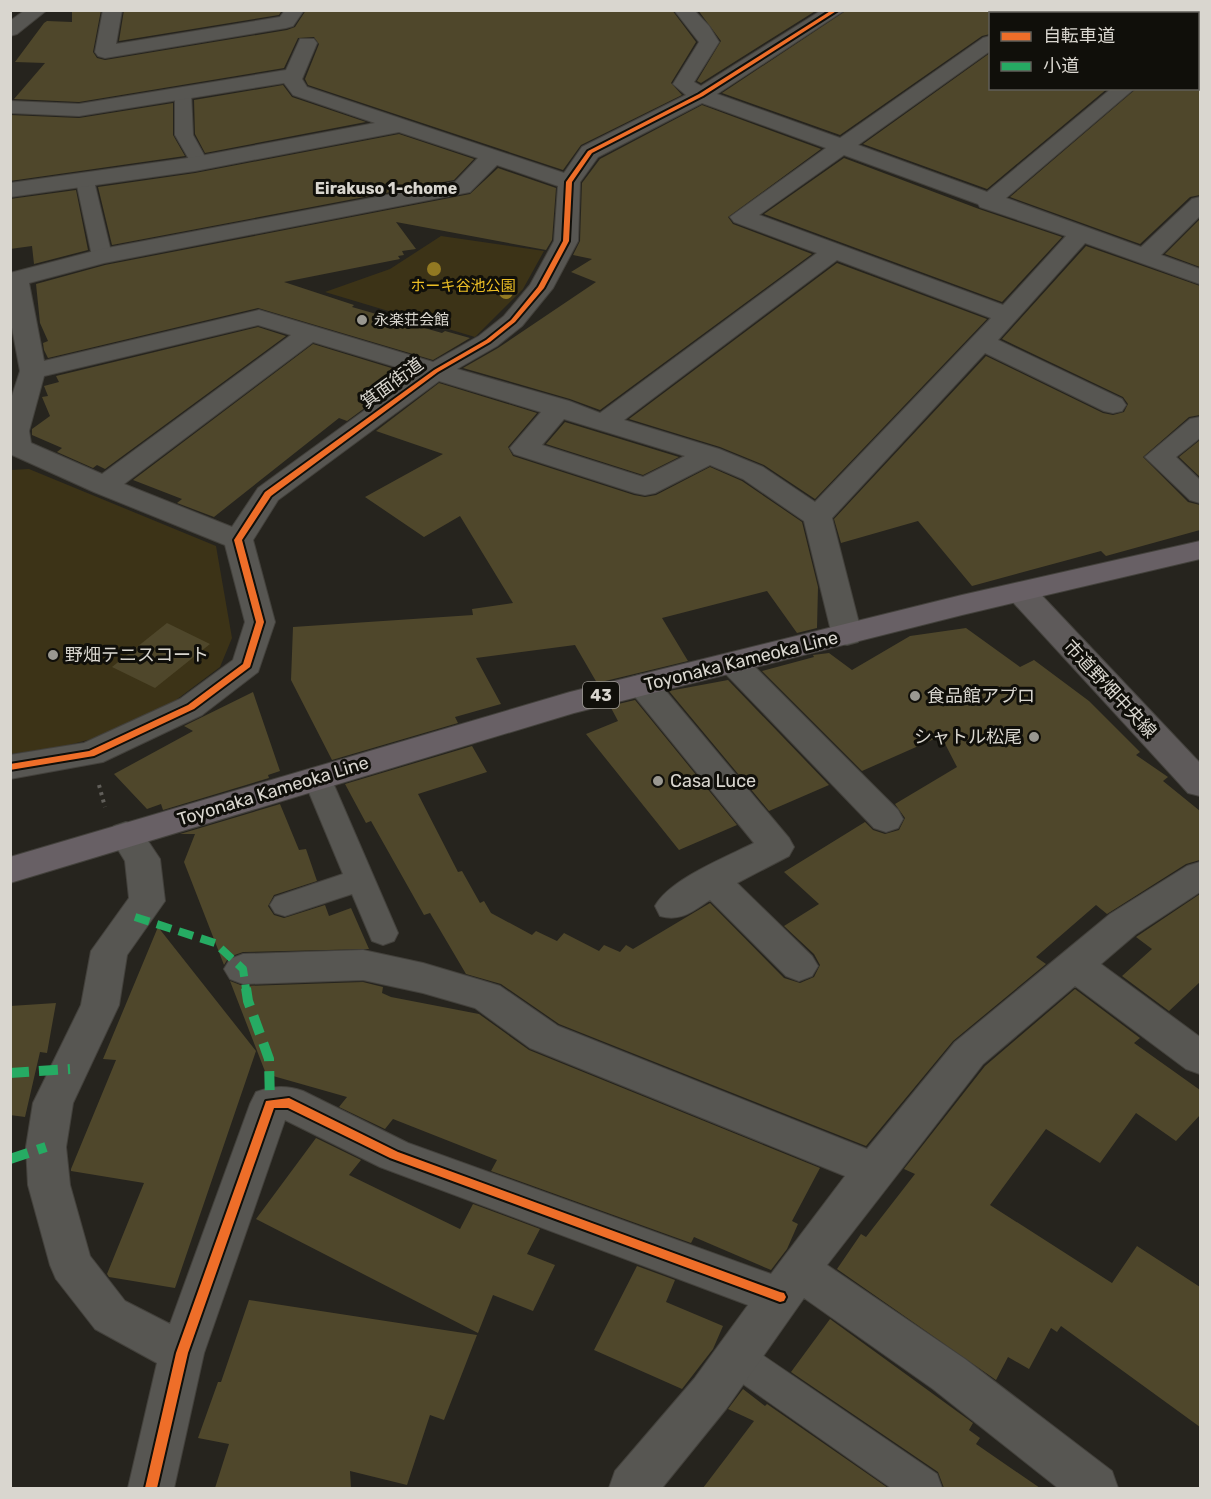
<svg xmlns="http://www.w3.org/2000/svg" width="1211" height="1499" viewBox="0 0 1211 1499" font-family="Rubik,'Noto Sans JP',sans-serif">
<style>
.green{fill:#3c3317}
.building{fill:#4f472b}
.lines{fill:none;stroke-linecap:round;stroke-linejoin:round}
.lane-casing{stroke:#43413c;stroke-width:2}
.street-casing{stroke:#43413c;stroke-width:2}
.secondary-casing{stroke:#43413c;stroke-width:2}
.primary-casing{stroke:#43413c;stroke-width:2}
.path{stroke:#615f5a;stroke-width:4;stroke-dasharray:3 4.5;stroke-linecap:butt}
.lane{fill:#575652;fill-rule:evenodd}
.street{fill:#575652;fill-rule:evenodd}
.secondary{fill:#5e5a5a;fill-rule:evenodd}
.primary{fill:#686065;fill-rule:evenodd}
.quiet-far1{stroke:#26ab63;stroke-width:8;stroke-dasharray:15 8;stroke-linecap:butt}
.quiet{stroke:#26ab63;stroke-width:10;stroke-dasharray:19 10;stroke-linecap:butt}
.cycleway-casing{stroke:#100f0a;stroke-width:4}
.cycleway{fill:#ee6e29;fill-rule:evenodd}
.tree{fill:#927922}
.poi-dot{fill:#9a9891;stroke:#100f0a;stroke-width:2}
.labels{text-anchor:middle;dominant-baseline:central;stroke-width:6;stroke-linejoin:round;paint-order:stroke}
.far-park-label{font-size:15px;fill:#ebbe25;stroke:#100f0a}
.far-poi-label{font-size:15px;fill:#d9d6cf;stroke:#100f0a;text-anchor:start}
.far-neighbourhood-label{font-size:16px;font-weight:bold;fill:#d9d6cf;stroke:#100f0a}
.shield{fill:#100f0a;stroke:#9d9a94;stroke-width:1.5}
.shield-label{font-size:16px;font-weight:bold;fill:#d9d6cf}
.street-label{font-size:18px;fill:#d9d6cf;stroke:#100f0a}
.poi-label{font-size:18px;fill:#d9d6cf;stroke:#100f0a;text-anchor:start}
</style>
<rect width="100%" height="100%" fill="#26241e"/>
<path class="green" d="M441 236 544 251 523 289 475 337 325 292 390 269Z
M29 469 216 546 232 638 220 667 172 703 99 737 65 746 11 754V470Z"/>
<path class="building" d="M72 10H101L93 52 97 58 105 60 287 30 295 27 306 10H672L696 42 671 83 682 95 581 145 563 170 308 85 305 79 319 44 314 37 298 38 284 68 79 102 14 99 45 63 15 62 44 23 47 21 72 22Z
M124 10H282L279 15 119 41Z
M698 10H817L701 83 697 81 721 41Z
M847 10H990V34L982 36 840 135 722 93Z
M990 53V88H1108L987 189 863 144Z
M283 85 292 97 366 122 205 153 195 134 194 100Z
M1137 88H1200V195L1190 197 1140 244 1010 197Z
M173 103V135L185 156 10 181V115L79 118Z
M702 105 821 149 728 217 733 224 812 254 600 410 570 399 463 368 498 348 596 282 571 272 592 259 573 255 580 241 582 183 600 159Z
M399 134 474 159 454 180 112 245 98 187 195 173Z
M844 158 979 209 1062 237 1002 302 764 214Z
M498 168 556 188 552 240 546 250 396 222 416 249 402 251 404 255 398 256 400 259 284 282 354 305 352 307 442 333 445 331 470 338 433 360 258 308 48 358 44 350 43 343 48 341 40 323 36 284 105 265 470 194Z
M76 190 88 250 34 264 32 246 10 249V199Z
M1200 219V267L1165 254Z
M1086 246 1200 286V415L1189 417 1143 457 1188 502 1200 505V530L1106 556 1101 551 972 586 918 521 841 543 834 519 986 356 1103 413 1113 415 1124 412 1128 404 1123 397 1002 339Z
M837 263 987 319 815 499 764 465 720 447 629 419Z
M258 327 286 336 105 469 97 465 93 468 57 452 62 448 32 435V429L50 416 42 397 48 396 44 386 59 382 56 376Z
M313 344 411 374 347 421 339 418 214 517 177 503 182 499 133 480Z
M439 383 537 413 508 447 513 456 634 495 645 497 656 495 710 467 742 481 802 522 818 587 817 628 797 633 767 591 662 618 688 661 597 683 575 645 476 658 501 704 455 717 458 723 332 760 291 680 293 627 473 615 472 609 513 603 460 516 424 537 365 497 443 454 376 431Z
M565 422 679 457 643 475 546 444Z
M1200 440V477L1179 457Z
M167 623 210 644 155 688 112 667Z
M966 628 1020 667 1034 660 1089 701 1140 752 1136 755 1168 777 1163 781 1200 811V860L1186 864 1107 914 1096 905 1036 957 1046 964 953 1041 866 1146 559 1024 501 984 466 974 430 913 424 915 371 821 366 823 345 784 472 746 487 772 418 794 458 872 462 871 480 903 484 901 491 913 532 935 536 931 557 941 564 933 599 951 604 945 620 952 626 945 633 949 710 903 784 978 800 983 814 977 820 965 814 954 784 926 819 904 784 872 865 822 873 830 885 834 899 830 905 818 895 804 957 767 941 736 862 771 762 671 814 657 813 655 829 653 852 670 910 636Z
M728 680 829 785 769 811 669 691Z
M253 692 280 771 268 775 269 778 163 810 161 804 147 809 114 774 193 731 184 726Z
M635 700 737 825 679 850 586 734 618 721 610 706Z
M280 804 299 850 306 849 317 881 274 895 268 906 274 915 284 918 325 905 329 916 351 908 369 949 243 952 229 957 224 965 184 862 195 834H180Z
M1200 894V982L1169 1011 1122 976 1152 949 1136 937Z
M158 927 256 1051 175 1288 109 1277 107 1274 144 1183 71 1171V1169L116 1060 103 1059Z
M230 981 243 986 363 982 383 987 382 993 391 997 479 1014 529 1050 820 1168 792 1221 798 1224 787 1249 771 1270 694 1237 691 1243 491 1171 497 1160 393 1119 385 1129 339 1107 347 1097 266 1074Z
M1075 989 1140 1038 1134 1043 1200 1090V1115L1176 1141 1136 1113 1100 1163 1046 1129 990 1205 1112 1283 1137 1246 1200 1287V1427L1061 1326 1057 1332 1051 1328 1029 1369 1008 1357 996 1380 837 1269 861 1234 866 1237 915 1174 904 1169 985 1066Z
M56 1003 47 1053 40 1052 25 1117 10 1115V1006Z
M316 1138 361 1160 349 1175 460 1229 473 1204 540 1229 527 1254 555 1265 533 1311 493 1295 478 1333 256 1219Z
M637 1266 675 1280 666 1302 723 1326 713 1349 682 1389 594 1350Z
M249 1300 477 1335 444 1420 430 1415 407 1485 350 1471 351 1488H215L229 1444 198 1438 218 1382H221Z
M830 1319 973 1423 969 1430 980 1438 976 1444 1040 1488H944L938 1472 791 1372Z
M743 1389 765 1406 767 1404 888 1488H703L754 1421 728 1409Z"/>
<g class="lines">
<defs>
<path id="lane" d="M183 87 191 92 193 135 209 164 200 169 194 168 175 135V92Z
M85 176 94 181 112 256 102 262 92 256 76 181Z
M317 768 327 771 331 778 398 933 394 941 383 945 372 941 352 894 285 916 275 913 270 905 275 897 343 874 303 778 307 771Z
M736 1341 749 1346 937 1474 942 1488H891L723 1370 718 1358 723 1346Z"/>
<path id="street" d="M25 10H47L17 34 10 36V21Z
M103 10H122L116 44 280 17 285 10H304L293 26 286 28 105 58 98 56 95 52Z
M674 10H694L709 26 719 42 694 82 701 86 822 10H845L717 94 840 138 983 38 990 36V51L858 145 987 192 1112 88H1135L1006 198 1141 247 1192 199 1200 197V216L1161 255 1200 269V284L1085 243 998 340 1122 399 1126 405 1122 411 1113 413 1104 411 985 353 832 518 862 635 858 642 847 645 836 642 832 635 804 521 743 479 710 465 655 493 645 495 635 493 514 454 510 448 541 412 439 381 278 500 253 540 275 622 258 672 202 715 103 762 10 779V755L84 743 180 699 233 660 245 622 225 545 94 492 10 454V402L20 371 10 317V273L102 249 455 182 478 158 399 132 195 171 10 197V183L195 157 375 123 293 95 284 83 79 116 10 113V101L79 104 286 70 300 39H314L317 43 302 79 307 87 564 173 582 147 686 95 673 84 699 42ZM702 103 826 148 730 217 734 222 817 253 600 413 569 401 457 369 497 346 522 326 553 288 578 241 580 182 598 157ZM844 155 978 204 980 207 1066 236 1003 305 759 215ZM497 165 558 186 554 241 530 285 504 316 479 336 433 362 259 310 44 361 29 283 104 263 470 192ZM837 260 991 318 815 502 763 467 719 449 624 420ZM258 325 291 335 102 474 31 443 29 431 44 376ZM313 342 416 373 258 488 232 527 124 484ZM564 419 685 456 643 477 542 445Z
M1025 10H1046L1044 14H1023Z
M1200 20V33L1198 34V21Z
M1200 417V438L1176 457 1200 480V503L1190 500 1145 457 1190 419Z
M733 652 744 656 898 810 903 819 898 828 886 832 874 828 722 670 717 663 722 656Z
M643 674 654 677 789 838 794 847 789 856 737 883 812 956 818 966 812 976 799 981 786 976 710 900C693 911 681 922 660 916L655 906C670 879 726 857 754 843L632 693 627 685 632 677Z
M126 822 138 826 160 859 165 901 127 955 119 1005 73 1103 66 1147 70 1185 90 1256 125 1301 170 1324 250 1104 256 1092C273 1086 286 1085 303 1091L408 1143 771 1274 845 1176 530 1048 475 1008 423 993 363 980 243 984 230 979 224 969 230 959 243 954 363 950 423 963 487 982 500 986 558 1026 867 1149 955 1042 1110 914 1187 866 1200 862V892L1136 934 1101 964 1200 1037V1074L1186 1069 1075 986 983 1064 827 1265 965 1359 1112 1471 1118 1488H1058L933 1389 804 1298 726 1409 662 1488H609L615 1471 694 1379 748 1305 380 1167 285 1120 204 1353 174 1488H128L157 1363 95 1329 56 1279 50 1265 28 1185 26 1147 33 1103 81 1005 91 951 129 898 125 861 109 835 114 826Z"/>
<path id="secondary" d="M1021 582 1032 585 1200 763V796L1188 793 1010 599 1006 592 1010 585Z"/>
<path id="primary" d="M1200 541V559L962 615 574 713 10 883V857L570 692 962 595Z"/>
</defs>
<use href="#lane" class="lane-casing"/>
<use href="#street" class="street-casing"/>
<use href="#secondary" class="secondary-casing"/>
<use href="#primary" class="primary-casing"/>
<path class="path" d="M99 785 105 807"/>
<use href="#lane" class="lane"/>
<use href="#street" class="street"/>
<use href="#secondary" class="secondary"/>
<use href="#primary" class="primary"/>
<path class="quiet-far1" d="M135 917 215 943 243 969 246 989"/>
<path class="quiet" d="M246 988 248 1001 269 1059 270 1104
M10 1073 70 1069
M10 1159 46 1147"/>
<defs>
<path id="cycleway" d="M832 10H838L703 96 592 153 572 182 569 241 544 288 515 322 490 342 438 372 271 496 242 540 264 622 250 667 194 709 94 756 10 770V764L89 751 188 705 243 664 256 622 234 540 265 492 434 370 486 340 511 320 538 287 563 241 566 182 588 151 699 94Z
M289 1098 398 1152 780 1292 784 1293 786 1297 784 1301 780 1302 390 1158 288 1108H274L188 1353 157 1488H145L176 1353 265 1104 266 1101Z"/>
</defs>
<use href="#cycleway" class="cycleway-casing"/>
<use href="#cycleway" class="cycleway"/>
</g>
<g class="tree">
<circle cx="434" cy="269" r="7"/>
<circle cx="506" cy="292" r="7"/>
</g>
<g class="poi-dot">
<circle cx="362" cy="320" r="6"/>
<circle cx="53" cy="655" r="6"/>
<circle cx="915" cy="696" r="6"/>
<circle cx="1034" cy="737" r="6"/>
<circle cx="658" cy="781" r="6"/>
</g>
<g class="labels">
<g class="far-park-label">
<text x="463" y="286">ホーキ谷池公園</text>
</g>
<g class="far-poi-label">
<text x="374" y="320">永楽荘会館</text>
</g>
<g class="far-neighbourhood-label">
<text x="386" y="188">Eirakuso 1-chome</text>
</g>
<rect class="shield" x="583" y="682" width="36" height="26" rx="4.5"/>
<g class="shield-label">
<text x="601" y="695">43</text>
</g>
<g class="street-label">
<text transform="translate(392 383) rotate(-36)">箕面街道</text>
<text transform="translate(741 661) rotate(-14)">Toyonaka Kameoka Line</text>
<text transform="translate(1110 689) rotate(47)">市道野畑中央線</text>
<text transform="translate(273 791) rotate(-17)">Toyonaka Kameoka Line</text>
</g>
<g class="poi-label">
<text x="65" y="655">野畑テニスコート</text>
<text x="927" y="696">食品館アプロ</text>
<text x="1022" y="737" text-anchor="end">シャトル松尾</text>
<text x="670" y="781">Casa Luce</text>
</g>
</g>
<rect width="1211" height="1499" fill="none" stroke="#d9d6cf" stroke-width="24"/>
<rect x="989" y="12" width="210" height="78" fill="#100f0a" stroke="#605f59" stroke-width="1.5"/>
<rect x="1001" y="32" width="30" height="9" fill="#ee6e29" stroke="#605f59" stroke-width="1.5"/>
<text x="1043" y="42" font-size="18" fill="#d9d6cf">自転車道</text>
<rect x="1001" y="62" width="30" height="9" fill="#26ab63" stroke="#605f59" stroke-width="1.5"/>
<text x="1043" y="72" font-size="18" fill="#d9d6cf">小道</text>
</svg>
